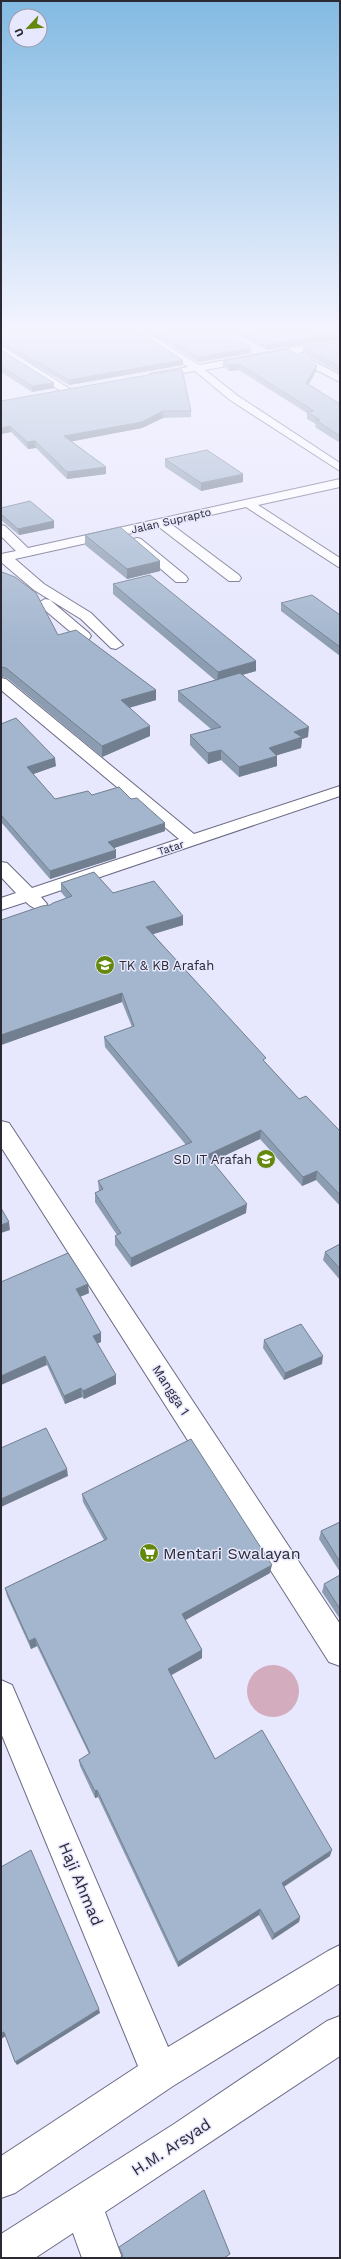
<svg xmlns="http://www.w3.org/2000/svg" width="341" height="2259" viewBox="0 0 341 2259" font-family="'Work Sans',sans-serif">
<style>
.green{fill:#d3acbd}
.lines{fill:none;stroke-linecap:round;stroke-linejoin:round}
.minor-casing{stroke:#6b6a84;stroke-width:2}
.minor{fill:#fff;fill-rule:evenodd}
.wall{fill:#8c9db1}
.shaded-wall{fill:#727f90}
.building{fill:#a3b6ce;stroke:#727f90}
.labels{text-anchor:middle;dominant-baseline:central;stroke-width:3;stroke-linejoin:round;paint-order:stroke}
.far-street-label{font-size:11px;fill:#2a2934;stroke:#e7e7fe}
.poi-label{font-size:13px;fill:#2a2934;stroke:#e7e7fe;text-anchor:start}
.street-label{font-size:13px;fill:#2a2934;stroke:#e7e7fe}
.near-poi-label{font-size:16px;fill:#2a2934;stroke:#e7e7fe;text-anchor:start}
.near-street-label{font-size:16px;fill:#2a2934;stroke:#e7e7fe}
</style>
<rect width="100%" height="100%" fill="#e7e7fe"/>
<path class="green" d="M247 1691a26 26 0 1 1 52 0a26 26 0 1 1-52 0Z"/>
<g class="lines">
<defs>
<path id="minor" d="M131 330H142L199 365 340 339V345L298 353 340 375V382L287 355 205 370 238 396 340 463V471L230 400 195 371 150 378V374L188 367Z
M1 346 4 347 73 391 72 393H64L1 353Z
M340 479V487L258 505 340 558V568L246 507 171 524 239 575 241 578 239 581H229L159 527 15 559 44 584 91 613 123 645 116 649 111 648 81 619 34 590 1 562V554L16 551 1 536V525L5 526 28 548Z
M137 538 141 539 186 576 188 579 186 582H176L133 545 131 542 133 539Z
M45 599 50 600 89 633 91 636 89 639H79L40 606 38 603Z
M1 678 6 679 194 834 340 786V796L41 897 47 904 45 908C36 910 32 908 26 902L1 910V898L16 893 1 877V862L7 863 32 888 179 839 1 690Z
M1 1121 9 1123 340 1624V1666L329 1662 1 1147Z
M1 1680 12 1685 168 2047 328 1951 340 1945V1983L173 2086 15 2193 1 2198V2156L138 2066 1 1733Z
M340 2016V2056L105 2212 122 2258H82L73 2233 35 2258H1V2234L174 2124 327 2021Z"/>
</defs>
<use href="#minor" class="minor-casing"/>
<use href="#minor" class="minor"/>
</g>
<path class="wall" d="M1 330 183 360V365L69 385 1 346Z
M145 330H221L251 348V353L198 362Z
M229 330H340V338L266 350Z
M340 341V373L303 353V347Z
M1 350 54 388 32 392 1 372Z
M223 361 316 371 309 384 340 404V443L315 427 316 424 307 419V413L239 370 229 371 223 367Z
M1 401 191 411V417L163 418 142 428 71 441 106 467V474L67 479 36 448 28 449 11 432 1 434Z
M165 459 243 482 201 491 165 467Z
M1 508 54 521V528L19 535 1 520Z
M85 535 160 571 127 579 85 545Z
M1 573 58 635 156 700 129 708 150 736 102 757 7 678 1 677Z
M113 584 256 671 242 675 308 737 302 739 301 748 277 755V766L239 777 221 760 208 764 190 745V735L211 729 178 701V691L215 680 113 594Z
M281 603 340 615V656L281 611Z
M1 724 56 766 33 774 55 799 92 795 131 799 165 831 114 848 116 858 50 879 1 822Z
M61 883 113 893 183 925 153 934 266 1063 299 1099 340 1131V1206L316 1180 302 1186 260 1139 212 1161 246 1213 131 1267 115 1245V1236L117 1235 95 1202V1193L99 1191 98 1181 186 1145 105 1047 104 1037 132 1027 122 1002 1 1045V920L50 905 66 898 61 892Z
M340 1244V1280L323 1260 325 1252Z
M1 1282 89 1293 80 1297 101 1333V1342L97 1344 116 1384 84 1399 82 1397 65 1404 47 1365Z
M264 1340 322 1364 284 1380 263 1348Z
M82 1494 270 1573 185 1620 202 1650V1658L171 1675 215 1759 330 1856 284 1887 300 1917 299 1922 272 1940 259 1915 178 1967 98 1797 95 1798 80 1766 79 1760 89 1754 37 1646 31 1649 7 1596 5 1588 104 1540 83 1502Z
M340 1522V1572L319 1539 321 1531Z
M340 1575V1619L322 1592 324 1584Z"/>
<path class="shaded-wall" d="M340 332V338L266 350 267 345Z
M251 348V353L198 362V357Z
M183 360V365L69 385V380Z
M239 364V370L229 371 230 365Z
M317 365 316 371 306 389V383Z
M54 383V388L32 392V386Z
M163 411V418L142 428 64 443V436Z
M10 426 11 432 1 434V428Z
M35 441 36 448 28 449 27 442Z
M106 467V474L67 479V472Z
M243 474V482L201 491V483Z
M54 521V528L19 535 18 529Z
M160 561V571L127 579V569Z
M256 661V671L217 682 218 672Z
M156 690V700L121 710V700Z
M150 726V736L102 757V746Z
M309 727 308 737 302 739 301 748 268 758 269 748 294 732Z
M221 750V760L208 764V753Z
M277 756V766L239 777V767Z
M55 758 56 766 28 776 27 767Z
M165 823V831L108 850V842Z
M116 850V858L50 879V871Z
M183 916V925L147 936 146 927Z
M122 993V1002L1 1045V1035Z
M261 1130 260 1139 207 1164V1155Z
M317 1171 316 1180 302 1186 303 1177Z
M247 1204 246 1213 131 1267V1258Z
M9 1222 10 1230 1 1233V1225Z
M88 1284 89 1293 77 1298 76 1289Z
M101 1333V1342L93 1345V1336Z
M45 1356 47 1365 1 1385V1376Z
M323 1356 322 1364 284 1380 285 1373Z
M116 1375V1384L84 1399 83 1391Z
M81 1388 82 1397 65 1404 64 1396Z
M67 1469 68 1476 1 1507V1499Z
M272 1565 270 1573 182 1622V1614Z
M35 1638 37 1646 31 1649 29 1641Z
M202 1650V1658L168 1677V1669Z
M97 1790 98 1797 95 1798V1791Z
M332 1850 330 1856 280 1889 282 1883Z
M260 1909 259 1915 178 1967V1962Z
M300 1917 299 1922 272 1940 274 1934Z
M99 2009 100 2013 17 2065 15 2062Z
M4 2032 6 2036 1 2039V2033Z"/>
<path class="building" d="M1 330H136L183 360 69 380 1 341Z
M153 330H221L251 348 198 357Z
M239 330H340V332L267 345Z
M340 341V367L303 347Z
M288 349 317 365 306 383 340 404V436L316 420H320L307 412 314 411 239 364 230 365 223 361Z
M1 350 54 383 32 386 1 366Z
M182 369 191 411H163L142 422 64 436 106 467 67 472 35 441 27 442 10 426 1 428V401Z
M207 450 243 474 201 483 165 459Z
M30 501 54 521 18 529 1 514V508Z
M120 527 160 561 127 569 85 535Z
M2 572 15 577 36 593 58 635 76 630 156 690 121 700 150 726 102 746 6 668 1 667V573Z
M150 575 256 661 218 672 113 584Z
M312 595 340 615V647L281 603Z
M240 673 309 727 294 732 302 737 269 748 277 756 239 767 221 750 208 753 190 735 221 727 178 691Z
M16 718 55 758 27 767 55 799 88 791 92 795 119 787 131 799 137 798 165 823 108 842 116 850 50 871 1 815V724Z
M94 872 113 893 154 881 183 916 146 927 266 1058 263 1060 299 1099 306 1096 340 1131V1195L317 1171 303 1177 261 1130 207 1155 247 1204 131 1258 115 1236 121 1233 95 1193 103 1189 98 1181 192 1142 104 1037 134 1026 122 993 1 1035V920L42 906 50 905 53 903 72 896 61 883Z
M1 1208 9 1222 1 1225Z
M340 1244V1269L325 1252Z
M68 1253 88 1284 76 1289 101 1333 93 1336 116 1375 83 1391 81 1388 64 1396 45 1356 1 1376V1282Z
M301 1324 323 1356 285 1373 264 1340Z
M46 1428 67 1469 1 1499V1448Z
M191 1439 272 1565 182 1614 202 1650 168 1669 215 1759 262 1730 332 1850 282 1883 300 1917 274 1934 260 1909 178 1962 97 1790 95 1791 79 1760 90 1753 35 1638 29 1641 5 1588 107 1539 82 1494Z
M340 1522V1562L321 1531Z
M340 1575V1609L324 1584Z
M31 1850 99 2009 15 2062 4 2032 1 2033V1867Z
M204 2190 230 2254 224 2258H119L123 2256 119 2247Z"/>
<linearGradient id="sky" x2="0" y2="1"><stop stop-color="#83bae2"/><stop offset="0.51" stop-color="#f4f4ff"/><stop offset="1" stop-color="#f4f4ff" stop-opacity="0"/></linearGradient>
<rect width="341" height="646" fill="url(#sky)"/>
<defs>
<symbol id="school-disc" viewBox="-11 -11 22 22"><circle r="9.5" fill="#64880b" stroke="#e7e7fe"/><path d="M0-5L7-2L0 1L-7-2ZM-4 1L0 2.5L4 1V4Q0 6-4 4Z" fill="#fff"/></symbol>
<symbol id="supermarket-disc" viewBox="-11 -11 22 22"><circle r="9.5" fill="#64880b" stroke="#e7e7fe"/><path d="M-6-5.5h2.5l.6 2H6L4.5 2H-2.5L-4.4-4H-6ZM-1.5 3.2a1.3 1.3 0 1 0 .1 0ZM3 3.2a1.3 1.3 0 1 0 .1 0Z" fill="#fff"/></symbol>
</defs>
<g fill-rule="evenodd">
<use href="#school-disc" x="94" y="954" width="22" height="22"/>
<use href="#school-disc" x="255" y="1148" width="22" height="22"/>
<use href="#supermarket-disc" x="138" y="1542" width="22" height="22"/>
</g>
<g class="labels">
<g class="far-street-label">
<text transform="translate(171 521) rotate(-13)">Jalan Suprapto</text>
<text transform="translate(171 848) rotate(-18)">Tatar</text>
</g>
<g class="poi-label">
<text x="119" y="965">TK &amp; KB Arafah</text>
<text x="252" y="1159" text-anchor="end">SD IT Arafah</text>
</g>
<g class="street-label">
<text transform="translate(171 1390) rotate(57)">Mangga 1</text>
</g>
<g class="near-poi-label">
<text x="163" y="1553">Mentari Swalayan</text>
</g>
<g class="near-street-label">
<text transform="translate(81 1884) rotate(67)">Haji Ahmad</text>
<text transform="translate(171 2147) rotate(-33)">H.M. Arsyad</text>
</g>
</g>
<rect width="341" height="2259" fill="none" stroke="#2a2934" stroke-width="4"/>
<g transform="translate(28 28) rotate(244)"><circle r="19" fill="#e7e7fe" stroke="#9b9bad"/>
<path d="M0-3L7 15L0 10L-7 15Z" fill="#64880b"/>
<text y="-6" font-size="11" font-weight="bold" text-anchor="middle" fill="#2a2934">U</text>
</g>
</svg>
